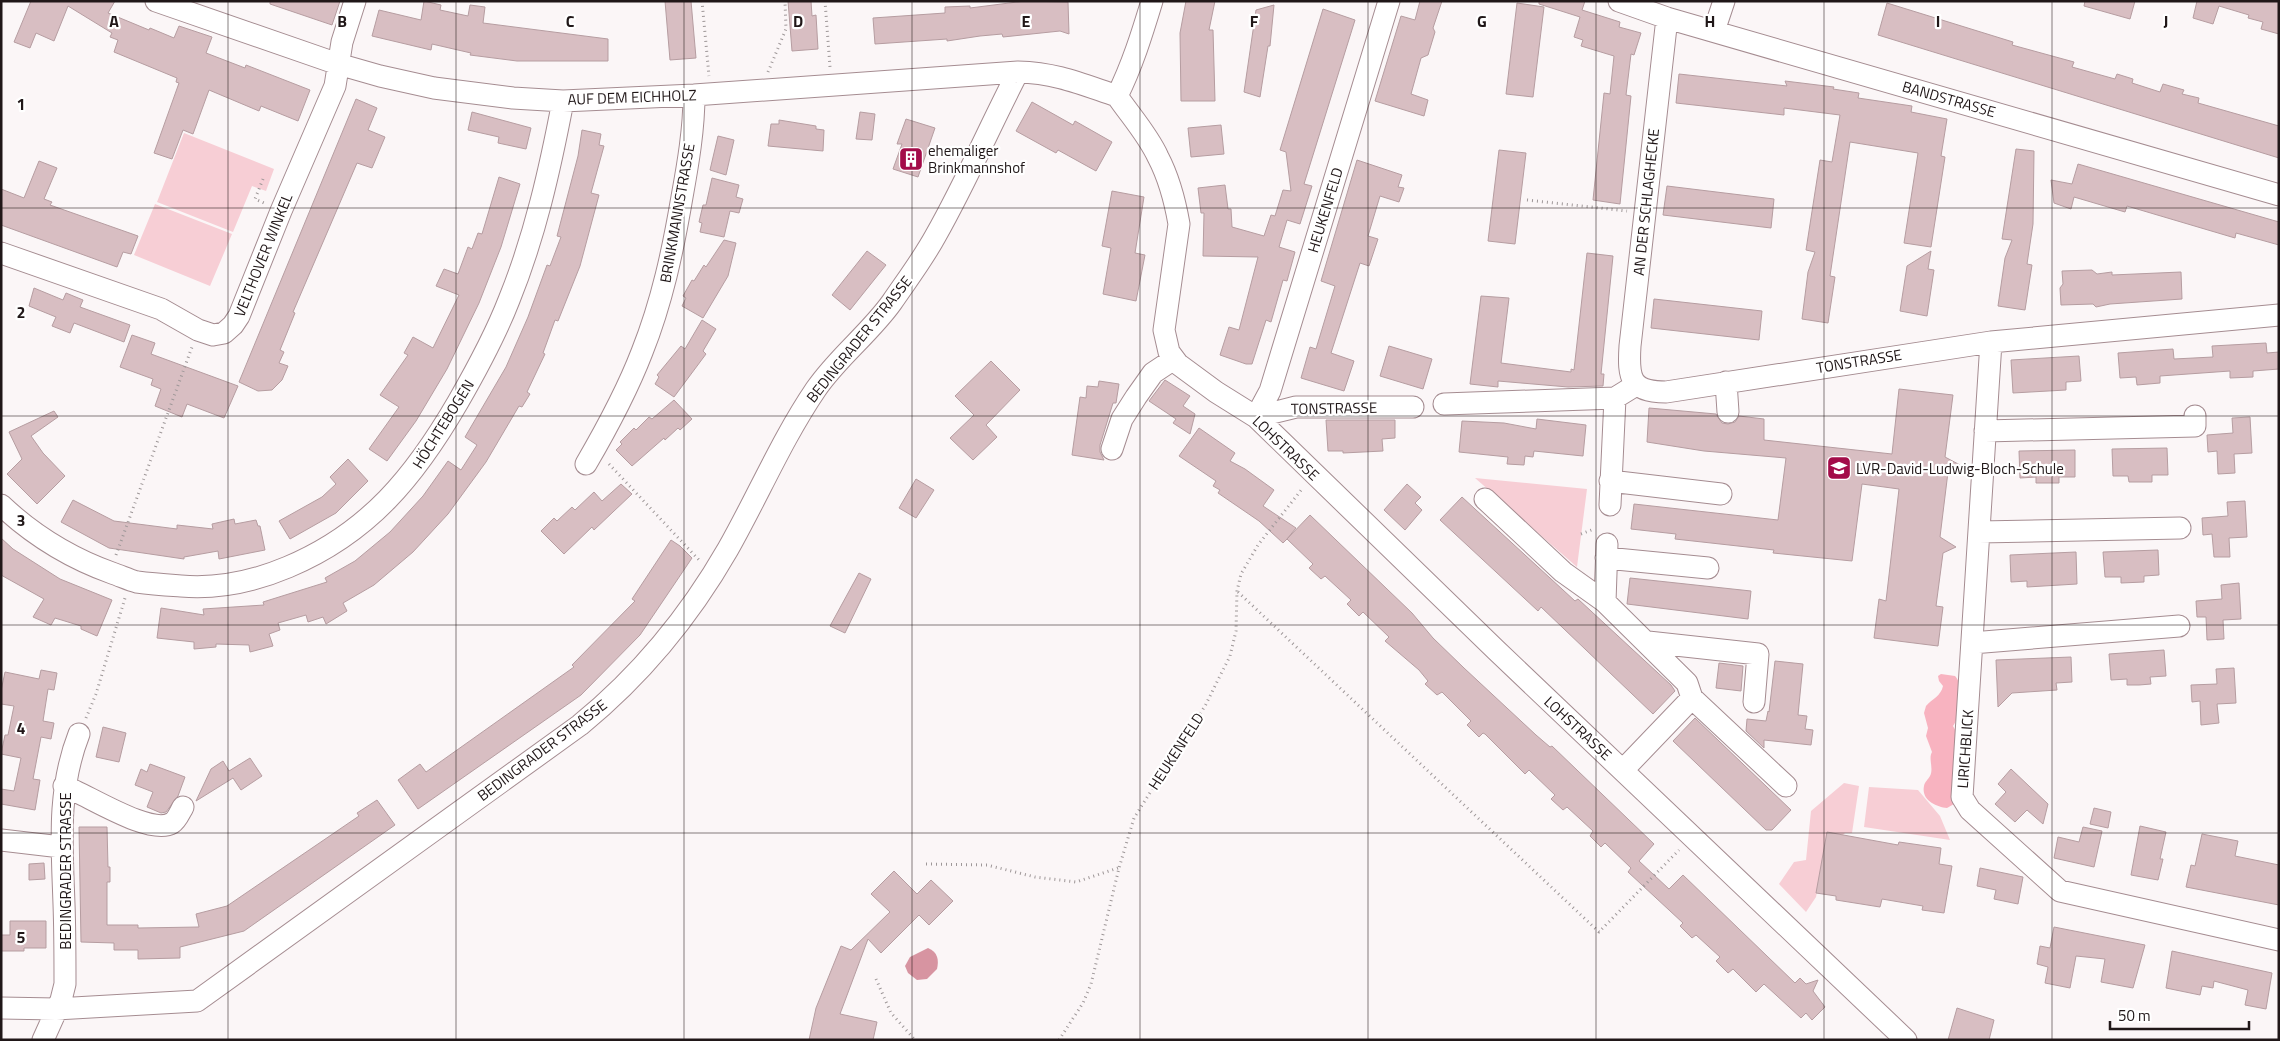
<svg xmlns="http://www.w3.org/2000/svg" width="2280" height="1041" viewBox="0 0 2280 1041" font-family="'Titillium Web',sans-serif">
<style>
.green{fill:#f7ced5}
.forest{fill:#f8b3c0}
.water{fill:#d794a1}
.building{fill:#d8bec2;stroke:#b69da1}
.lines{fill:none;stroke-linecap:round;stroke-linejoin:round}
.minor-casing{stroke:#a58c91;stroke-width:23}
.path{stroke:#9e9798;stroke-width:3;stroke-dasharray:1 4;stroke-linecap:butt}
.minor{stroke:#fff;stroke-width:21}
.grid{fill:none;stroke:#201718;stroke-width:1;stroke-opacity:0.55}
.labels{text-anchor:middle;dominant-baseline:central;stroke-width:4.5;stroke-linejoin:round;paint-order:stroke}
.street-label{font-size:15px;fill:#201718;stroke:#fff}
.poi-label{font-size:15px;fill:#201718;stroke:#fff;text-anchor:start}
.grid-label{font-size:16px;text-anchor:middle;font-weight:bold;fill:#201718;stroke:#fff;stroke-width:4.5;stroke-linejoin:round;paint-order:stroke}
</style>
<rect width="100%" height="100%" fill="#fbf6f7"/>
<path class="green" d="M184 133 274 169 266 191 252 186 233 232 157 202Z
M155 204 232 234 210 286 134 255Z
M1475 478 1587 489 1577 567Z
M1844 783 1859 786 1852 833H1845L1843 835 1828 834 1816 897 1806 912 1779 884 1794 862 1806 860 1811 811Z
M1869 787 1918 790 1940 816 1950 840 1864 827Z"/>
<path class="forest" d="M1941 674 1955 676C1964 684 1960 717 1953 726L1959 737 1953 768 1955 774 1954 804 1947 808C1936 807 1921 800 1924 786 1925 781 1928 780 1930 776 1934 768 1928 759 1932 752L1926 736 1928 728 1924 713 1926 706C1932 699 1941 696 1943 686L1939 681 1938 676Z"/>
<path class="water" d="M928 948C938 952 939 960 937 969L927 979 917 980 908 973 905 966 910 957Z"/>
<path class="building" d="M31 1H115L108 13 149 30 150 28 174 38 179 26 212 37 206 53 245 68 246 65 310 90 298 121 261 106 259 111 209 90 193 134 183 130 172 159 154 153 179 83 176 82 177 78 114 52 118 40 110 37 112 33 68 6 54 41 36 33 30 48 14 42Z
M270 1H340L332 25 270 4Z
M424 1 441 5 440 10 468 16 470 5 485 7 483 23 608 39V61H517L470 55 471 53 432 44 431 50 372 36 379 10 421 20Z
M665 1H691L696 58 670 60Z
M788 1H811L812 16 816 15 818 49 792 51Z
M1025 1 1068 2 1069 34 1060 31 1003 37 1002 34 980 36 947 41V39L875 44 873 18 945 13V7L970 6V8Z
M1186 1H1215L1209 30H1213L1215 101H1181L1180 33Z
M1420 1H1442L1433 28 1435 32 1428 55 1421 58 1411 94 1428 100 1424 116 1375 101 1401 16 1415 20Z
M1539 1H1585L1582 10 1620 22 1619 27 1641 33 1634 55 1631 54 1626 95 1631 96 1620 204 1593 200 1604 93 1610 94 1614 56 1581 46 1583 40 1574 37 1580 17 1539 4Z
M2085 1H2135L2130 19 2084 6Z
M2197 1H2279V34L2261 29 2263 22 2248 18 2249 15 2219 6 2213 24 2193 18Z
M1517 3 1544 7 1533 97 1506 94Z
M1887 3 2013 42 2012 45 2074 62 2072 67 2115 79 2117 74 2133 79 2132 83 2160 92 2163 84 2184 90 2182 94 2199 98 2198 103 2279 126V158L1878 35Z
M1274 5 1270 46H1268L1260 97 1244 92 1256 10Z
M1323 9 1355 20 1304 184 1312 186 1300 224 1287 220 1279 247 1295 252 1287 281 1283 280 1271 322 1266 320 1252 364H1246L1220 355 1229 327 1239 330 1258 257 1203 256 1204 213H1201L1198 188 1225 185 1228 209H1231L1232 227 1264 236 1271 215 1275 216 1283 190 1291 191 1286 152 1280 150Z
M1679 74 1787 86 1785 81 1834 87 1833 89 1859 93 1858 98 1912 106 1911 112 1947 119 1941 156 1945 157 1931 247 1904 243 1918 153 1850 142 1830 276 1835 277 1828 323 1802 319 1808 272 1815 252 1806 250 1820 160 1832 162 1840 115 1784 108V115L1676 103Z
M356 99 377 108 368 130 385 137 372 168 357 163 293 312 295 313 280 350 284 352 279 363 288 366 282 380 272 390 258 391 239 382Z
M1032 102 1073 125 1075 121 1112 142 1096 171 1058 150 1056 153 1016 131Z
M472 112 531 128 526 149 498 143 499 137 468 130Z
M860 112 875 114 872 140 856 139Z
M906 119 935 128 918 177 893 169 902 144H897Z
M779 120 816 126V129L824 130 823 151 768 146 771 124H779Z
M1221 125 1224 154 1191 157 1188 128Z
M582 130 601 134 599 145 604 146 591 193 599 195 580 266 558 321 555 320 543 353 545 354 527 392 530 394 522 407 519 406 486 462 448 514 413 552 374 585 343 603 347 611 326 624 323 617 308 622 306 615 278 623 280 630 269 634 273 646 250 652 249 645 216 644V647L194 649V642L157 638 161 608 204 615 203 609 264 605 263 602 327 582 325 578 355 561 390 532 423 496 448 461 461 470 477 445 465 437 506 367 528 317 547 265 550 266 561 237 557 236 578 156Z
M718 136 734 140 726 175 710 170Z
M2016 149 2034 151 2033 224 2027 264 2032 265 2025 310 1998 306 2005 258 2012 240 2002 239Z
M1499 150 1526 153 1515 244 1488 241Z
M1357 160 1402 175 1398 187 1404 188 1399 202 1380 196 1368 236 1378 239 1369 266 1360 263 1331 353 1354 361 1344 391 1301 378 1310 347 1316 349 1335 286 1321 281Z
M39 161 57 168 44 199 52 202 50 205 138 236 131 254 123 252 117 267 1 225V189L24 198Z
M2078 164 2279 222V245L2236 233 2235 238 2127 206 2125 212 2074 197 2071 209 2054 203 2051 180 2072 184Z
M499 177 520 184 501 247 479 303 447 369 416 421 387 461 369 449 399 407 380 395 408 355 404 353 413 337 433 348 459 295 436 286 444 269 458 274 468 247 472 249 478 233 482 234Z
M712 178 739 185 736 197 743 199 739 213 730 211 724 237 700 232 702 223 699 222 703 205H706Z
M1667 186 1774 199 1771 228 1663 215Z
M1112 191 1144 197 1135 253 1145 255 1136 301 1103 294 1111 248 1102 246Z
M724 240 736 243 728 276 703 318 682 306 686 298 683 296 692 280 694 281 704 265 706 267Z
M867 251 886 265 850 310 832 295Z
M1931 251 1928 269 1934 270 1927 316 1900 311 1907 266Z
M1587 253 1613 256 1601 374H1604L1603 386 1568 387 1498 381V387L1470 384 1481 296 1509 298 1501 363 1571 372V369L1574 370Z
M2092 270 2097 274 2112 272V275L2181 272 2182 299 2110 304 2096 307 2093 304 2061 305 2060 288 2063 284 2062 271Z
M34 288 63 300 66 293 83 300 80 307 130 325 124 342 74 323 70 333 52 326 56 317 29 306Z
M1654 299 1762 311 1759 340 1651 328Z
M702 320 716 329 703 351 706 354 674 397 655 384 659 377 657 375 681 346 685 349Z
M132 335 155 343 151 354 238 386 224 418 187 404 182 417 155 406 161 389 151 385 153 379 120 367Z
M2266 343 2267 353 2279 352V369L2253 371V377L2230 378V371L2160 376V383L2137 385 2136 377 2120 378 2118 353 2173 349 2174 359 2213 357 2212 346Z
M1389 346 1432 359 1423 389 1380 376Z
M2079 356 2081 381 2066 382V390L2013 393 2011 360Z
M991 361 1020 390 986 425 997 437 973 460 950 438 974 415 955 396Z
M1165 380 1190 396 1183 406 1195 414 1190 434 1173 423 1176 419 1149 401Z
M1099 381 1119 384 1116 403H1113L1100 445V452L1104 460 1072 455 1080 397 1086 398 1087 386 1098 387Z
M1899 389 1953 395 1945 457 1960 465 1948 472 1940 537 1956 547 1943 553 1936 606 1943 607 1938 646 1874 638 1879 599 1886 601 1899 489 1862 484 1852 561 1773 553 1774 550 1675 539 1676 534 1631 529 1634 504 1778 520 1786 458 1704 451 1647 442 1649 408 1716 414 1722 423 1728 424 1735 422 1739 416 1764 419V440L1892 454Z
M674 400 692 419 680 430 678 428 665 440 664 438 632 466 616 450 622 444 620 442 634 428 636 430 649 417 652 419Z
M54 411 58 417 31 436 43 453 65 476 37 504 7 474 22 459 9 432Z
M2250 417 2252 453 2234 454 2235 473 2218 474 2217 451 2208 452 2207 435 2233 433 2232 418Z
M1537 419 1586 425 1583 456 1534 451 1533 457 1525 456 1524 465 1507 464 1508 457 1459 452 1462 421 1504 423 1536 429Z
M1326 420H1395V438L1382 439 1383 451 1343 453V451H1328Z
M1199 428 1235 453 1230 461 1245 469 1274 490 1263 506 1296 528 1287 539 1310 515 1412 613 1433 638 1464 668 1536 735 1550 747 1552 746 1654 844 1639 861 1669 889 1683 875 1795 983 1800 978 1806 984 1818 980 1813 991 1825 1007 1812 1020 1806 1013 1801 1018 1764 984 1756 992 1733 969 1728 973 1716 961 1720 957 1696 935 1692 938 1680 926 1683 923 1628 872 1631 868 1605 843 1601 847 1590 836 1593 831 1567 807 1563 810 1551 799 1555 795 1529 770 1525 774 1485 734 1483 733 1479 737 1467 725 1471 721 1442 692 1437 695 1425 684 1428 681 1419 670 1385 641 1389 637 1363 612 1359 616 1347 604 1351 600 1325 576 1321 579 1309 568 1313 564 1287 539 1283 543 1259 521 1218 493 1220 490 1213 486 1216 481 1179 456Z
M2167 448 2168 475H2152V482H2129L2128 476H2113L2112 449Z
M2075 450V477H2059V483H2036V477L2020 478 2019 451Z
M348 459 368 481 336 513 290 539 279 521 322 497 336 484 330 477Z
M916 479 934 490 916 518 899 508Z
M621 484 632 494 594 530 592 527 564 554 541 531 554 518 557 521 572 507 575 510 594 492 602 501Z
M1407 484 1421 497 1415 503 1422 510 1405 530 1384 510Z
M1462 497 1575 601 1578 599 1671 685 1675 691 1653 714 1541 607 1538 611 1440 520Z
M73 500 114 521 177 529V525L213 529 212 524 234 519 235 524 256 520 258 526H260L265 550 219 559 218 551 184 557V559L109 548 61 522Z
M2245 501 2247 537 2229 538 2230 557H2214L2212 534 2203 535 2202 518 2228 516 2227 502Z
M1 538 13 549 60 579 112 600 97 636 81 629V626L55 618 51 625 33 617 44 599 1 575Z
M671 540 680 546 692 558 640 635 581 695 418 809 398 780 420 764 426 772 574 667 572 665 635 601 632 599Z
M2158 550 2159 575 2144 576V582L2121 583V577H2105L2103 552Z
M2076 552 2077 584 2027 587V581L2011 582 2010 555Z
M859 573 871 579 845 633 830 626Z
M1630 578 1751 591 1748 619 1627 604Z
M2239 583 2241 619 2223 620 2224 639 2207 640 2206 617H2197L2196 601 2222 599 2221 585Z
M2164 650 2166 676 2150 677 2151 684 2139 685H2127V679L2111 680 2109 654Z
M2071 657 2072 682 2056 683 2057 690 2012 693 1998 707 1996 660Z
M1775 661 1803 664 1798 715 1807 716 1805 729 1813 730 1811 745 1764 740V748L1746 731 1747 719 1766 721 1768 711 1769 712Z
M1719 663 1743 666 1741 691 1716 688Z
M2234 668 2236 703 2217 704 2219 723 2201 725 2200 701 2192 702 2191 685 2217 684 2216 669Z
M41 670 57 673 54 690 48 689 43 721 54 723 51 739 41 737 33 779 40 780 35 810 1 804V789L14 791 21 758 1 754 5 735H8L14 706 1 704V691L5 672 39 679Z
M1695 718 1791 810 1772 830H1766L1673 741Z
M103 727 126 733 119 762 96 757Z
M250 758 262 776 241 790 233 778 196 801 211 769 223 761 229 771Z
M150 764 185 777 178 796 166 812 161 813 147 807 153 792 135 785 141 769 147 772Z
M2011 769 2048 804 2043 824 2027 810 2015 822 1995 804 2006 792 1998 784Z
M377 800 395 825 244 931 180 947V958L138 959V950H114V943L81 942 79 827H107L108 867H110V882H107V925H138V928L199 927 196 914 227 906 359 816 357 813Z
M2094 808 2111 812 2108 828 2090 824Z
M2140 826 2166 832 2160 859H2163L2158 880 2131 875Z
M2083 827 2102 831 2094 867 2054 858 2058 837 2079 842Z
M1827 832 1898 845 1899 842 1941 848 1939 864 1952 866 1944 913 1922 910 1923 906 1882 899 1880 907 1836 900V896L1816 893Z
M2202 834 2238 841 2235 856 2279 865V905L2186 887 2191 865 2195 866Z
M44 863 45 879 29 880V864Z
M1980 868 2023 877 2018 904 1994 899 1996 890 1977 886Z
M894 871 917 894 931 880 953 901 929 925 919 915 881 953 868 939 840 1014 877 1022 873 1040H809L816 1008 841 946 851 950 890 912 871 894Z
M10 921H46V948H24V951H1V935H10Z
M2054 927 2145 945 2133 988 2101 982 2105 959 2076 956 2070 988 2045 983 2048 967 2037 964 2040 946 2050 948Z
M2172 951 2272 973 2266 1009 2245 1005 2248 990 2214 981 2213 988 2202 986 2200 995 2166 988Z
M1957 1008 1994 1020 1989 1040H1948Z"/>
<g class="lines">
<defs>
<path id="minor" d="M156 1 338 64 380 76 434 88 513 98 563 101 694 95 1018 72C1057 73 1081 84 1117 96
M1619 1 1667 18 2279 195
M1667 18 1630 346C1628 378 1630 392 1666 392L1991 342 2279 315
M1714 31 1724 1
M1117 96C1130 115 1148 135 1158 157 1169 178 1175 201 1179 224L1164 330 1169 352 1178 364 1216 392 1256 417 1496 650 1906 1040
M1117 96C1132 66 1142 34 1152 1
M1 253 161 309 198 330 213 335 224 333 233 325 239 316 281 211 335 86 342 42 355 1
M1991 342 1962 797 1970 810 2060 891 2279 940
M1726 382 1728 412
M1444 404 1615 398 1636 385
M1256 417 1270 391 1389 1
M1256 417 1296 407H1413
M1985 431 2195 426V416
M1112 449 1122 419 1136 397 1153 373 1174 359
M586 464C607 428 627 391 642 352 662 302 673 250 682 197 688 164 694 129 694 95
M1610 481 1721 494
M1485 499 1563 572 1605 602
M1 505C34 536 70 558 112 573 121 576 129 580 137 582 152 584 167 585 181 586 217 589 255 581 288 567 369 533 415 476 458 402 477 369 495 336 509 300 535 236 550 169 563 101
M1610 505 1615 398
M1979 532 2180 528
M1607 544 1605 602 1687 683 1692 698 1623 770
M1606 558 1708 568
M1648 642 1758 654 1754 702
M1972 643 2179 626
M1692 698 1786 786
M64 786C88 795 150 836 172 823 177 820 180 812 183 807
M1 840 61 847
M1 1008 56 1009 197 1001 580 725C640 676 689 617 728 549 758 496 782 439 816 389 838 357 870 333 892 302 907 280 923 259 936 235 966 182 990 126 1018 72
M43 1040 61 1000 65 984C65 957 65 931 64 904 62 845 57 790 79 734"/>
</defs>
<use href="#minor" class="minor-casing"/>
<path class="path" d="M702 1 709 76
M825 1 830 67
M768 72 786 29 785 1
M263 179 255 199 264 203
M1527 200 1627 211
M609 464 699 560
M1581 534 1594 529
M116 555 192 347
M1238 592 1599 932 1679 850
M86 718 96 694 125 598
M926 864 987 865 1035 877 1076 882 1118 868
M876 979 891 1013 915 1040
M1059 1040 1083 1003 1091 984 1119 868 1134 818 1205 706 1230 656 1236 631 1237 591 1241 574 1258 545 1302 489"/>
<use href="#minor" class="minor"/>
</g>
<path class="grid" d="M228 1V1040M456 1V1040M684 1V1040M912 1V1040M1140 1V1040M1368 1V1040M1596 1V1040M1824 1V1040M2052 1V1040M1 208H2279M1 416H2279M1 625H2279M1 833H2279"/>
<defs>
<symbol id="building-square" viewBox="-11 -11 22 22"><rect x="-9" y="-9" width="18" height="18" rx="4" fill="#a30c49" stroke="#fff"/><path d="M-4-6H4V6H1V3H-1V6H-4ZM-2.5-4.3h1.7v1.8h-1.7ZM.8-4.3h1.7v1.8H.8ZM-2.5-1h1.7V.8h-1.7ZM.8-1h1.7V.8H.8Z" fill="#fff"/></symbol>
<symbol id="school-square" viewBox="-11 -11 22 22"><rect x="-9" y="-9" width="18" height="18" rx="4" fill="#a30c49" stroke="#fff"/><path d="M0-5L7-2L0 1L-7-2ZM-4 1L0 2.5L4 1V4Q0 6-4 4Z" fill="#fff"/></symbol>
</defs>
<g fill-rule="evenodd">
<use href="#building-square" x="897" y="145" width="28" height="28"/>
<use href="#school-square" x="1825" y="454" width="28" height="28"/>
</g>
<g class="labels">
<g class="street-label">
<text transform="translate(632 97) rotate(-2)">AUF DEM EICHHOLZ</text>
<text transform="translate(1949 99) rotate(16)">BANDSTRASSE</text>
<text transform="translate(1646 202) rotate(-84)">AN DER SCHLAGHECKE</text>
<text transform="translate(1325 210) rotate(-73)">HEUKENFELD</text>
<text transform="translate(677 213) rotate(-80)">BRINKMANNSTRASSE</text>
<text transform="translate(263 255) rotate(-68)">VELTHOVER WINKEL</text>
<text transform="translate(859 339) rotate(-51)">BEDINGRADER STRASSE</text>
<text transform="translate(1859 361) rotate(-9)">TONSTRASSE</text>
<text transform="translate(1334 408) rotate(-1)">TONSTRASSE</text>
<text transform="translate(443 424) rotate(-58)">HÖCHTEBOGEN</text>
<text transform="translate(1286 448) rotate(44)">LOHSTRASSE</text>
<text transform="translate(1578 728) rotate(43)">LOHSTRASSE</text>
<text transform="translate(1965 749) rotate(-86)">LIRICHBLICK</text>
<text transform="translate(542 750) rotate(-37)">BEDINGRADER STRASSE</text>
<text transform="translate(1176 751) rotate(-57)">HEUKENFELD</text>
<text transform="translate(65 871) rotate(-90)">BEDINGRADER STRASSE</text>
</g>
<g class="poi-label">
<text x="928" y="150">ehemaliger<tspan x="928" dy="17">Brinkmannshof</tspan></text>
<text x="1856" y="468">LVR-David-Ludwig-Bloch-Schule</text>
</g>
</g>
<g class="grid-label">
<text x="114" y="27">A</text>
<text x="342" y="27">B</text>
<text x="570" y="27">C</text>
<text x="798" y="27">D</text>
<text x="1026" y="27">E</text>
<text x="1254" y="27">F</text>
<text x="1482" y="27">G</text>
<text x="1710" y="27">H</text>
<text x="1938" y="27">I</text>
<text x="2166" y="27">J</text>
<text x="21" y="110">1</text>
<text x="21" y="318">2</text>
<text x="21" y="526">3</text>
<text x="21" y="734">4</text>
<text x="21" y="943">5</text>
</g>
<rect width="2280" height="1041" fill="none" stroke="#201718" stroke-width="5"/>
<path d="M2110 1021v8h139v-8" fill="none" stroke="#201718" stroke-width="2.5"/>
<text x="2118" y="1021" font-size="15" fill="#201718" stroke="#ffffff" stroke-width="4" paint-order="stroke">50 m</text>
</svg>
